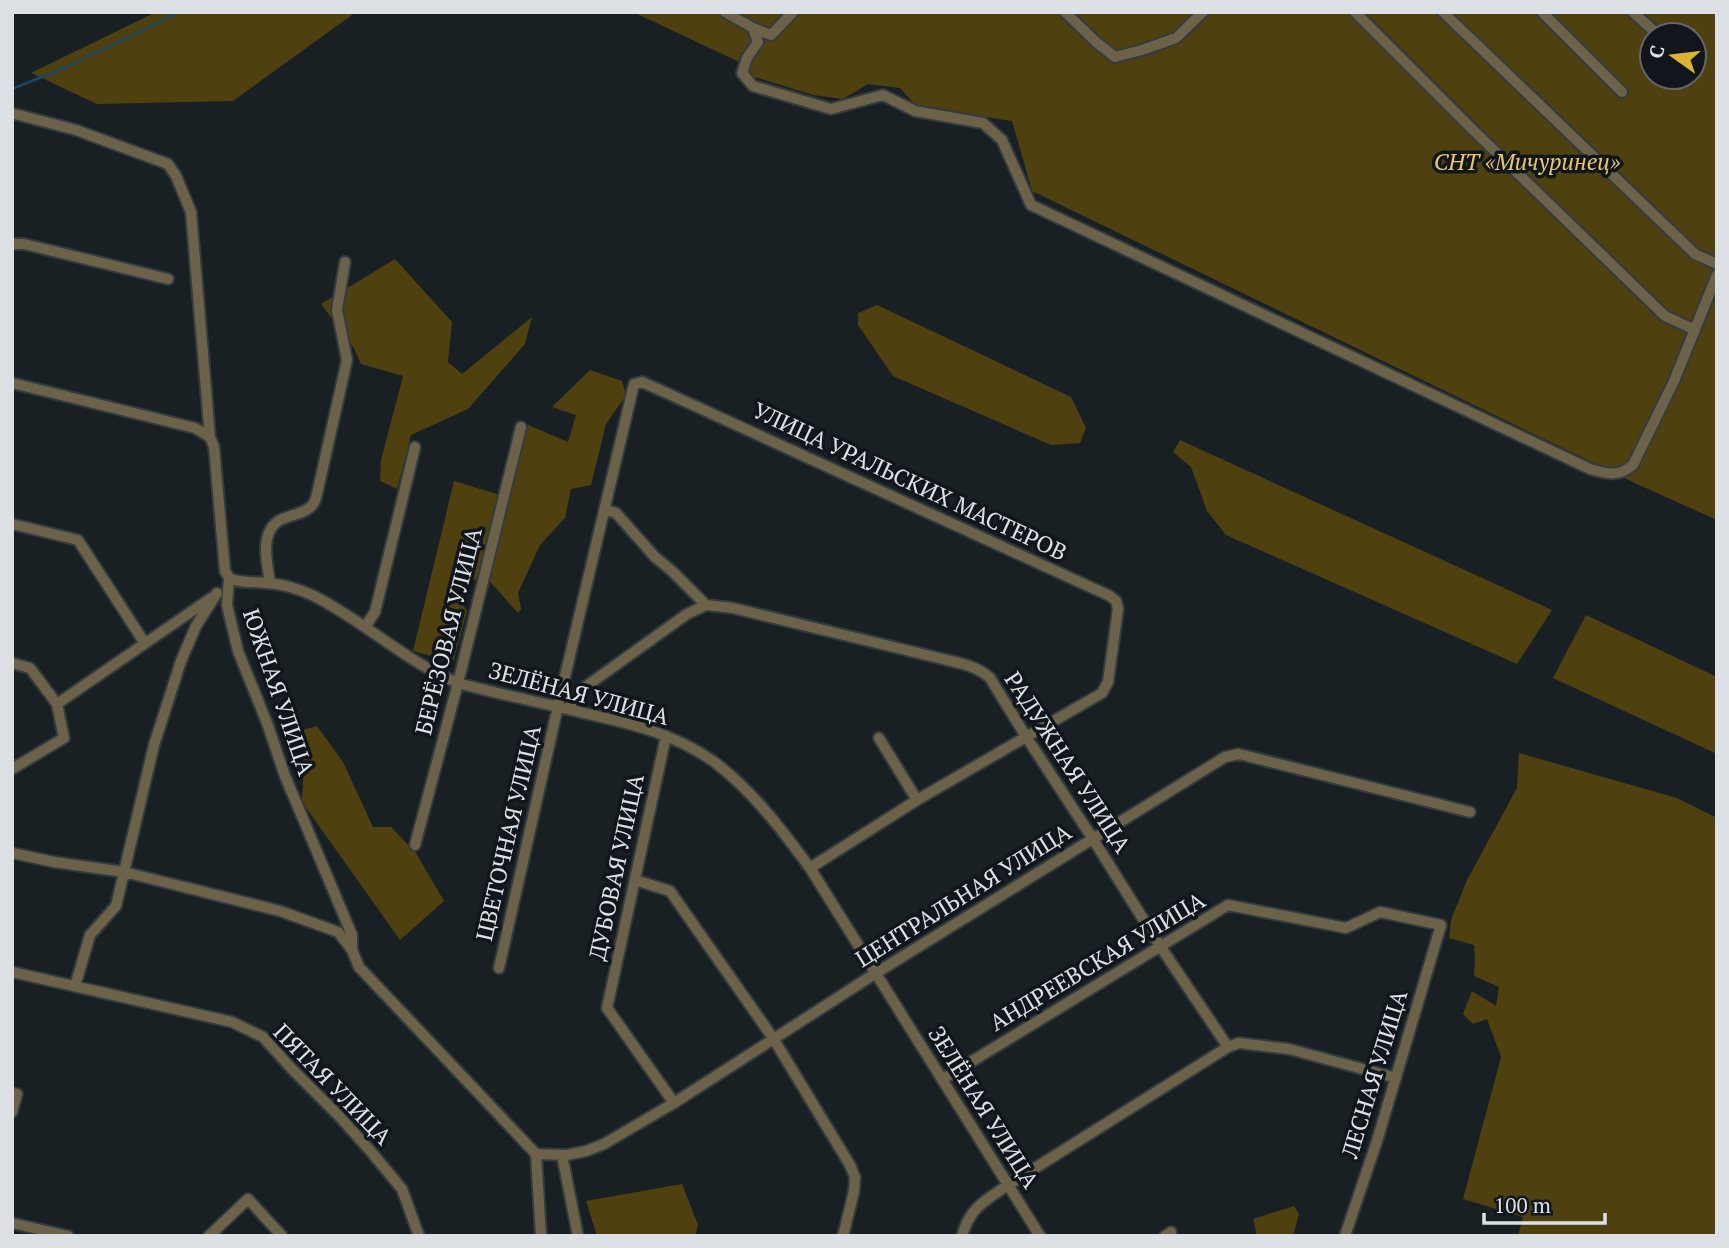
<svg xmlns="http://www.w3.org/2000/svg" width="1729" height="1248" viewBox="0 0 1729 1248" font-family="'PT Serif',serif">
<style>
.green{fill:#4f4010;fill-rule:evenodd}
.lines{fill:none;stroke-linecap:round;stroke-linejoin:round}
.stream{stroke:#174965;stroke-width:2.5}
.minor-casing{stroke:#343b3f;stroke-width:14}
.minor{stroke:#6b6249;stroke-width:10}
.labels{text-anchor:middle;dominant-baseline:central;stroke-width:7;stroke-linejoin:round;paint-order:stroke}
.park-label{font-size:23px;font-style:italic;fill:#e7c76a;stroke:#10161b}
.street-label{font-size:23px;fill:#dde1e5;stroke:#10161b}
</style>
<rect width="100%" height="100%" fill="#192024"/>
<path class="green" d="M156 12H356L233 101 97 104 31 73Z
M633 12H1717V520L1637 484 1032 191 1012 121 917 107 900 88 868 84 843 99 813 95 745 74 750 67ZM1652 35H1694V77H1652Z
M395 259 452 322 448 362 462 374 532 317 525 344 468 409 411 435 397 489 380 481 381 460 403 376 361 364 354 348 321 304Z
M877 305 1071 397 1086 428 1080 443 1051 445 893 376 858 325V313Z
M590 370 622 381 626 395 606 424 591 485 571 489 565 518 540 545 518 593 521 609 518 613 485 576 452 588 467 611 453 662 413 651 454 481 510 498 528 425 568 442 576 415 552 407Z
M1180 440 1552 610 1517 664 1226 535 1207 511 1191 467 1173 452Z
M1586 615 1717 677V754L1553 678Z
M317 726 343 762 373 827H391L416 853 444 901 400 940 302 802 304 760 299 731Z
M1519 753 1677 798 1717 818V1236H1518L1523 1217 1463 1199 1501 1057 1487 1019 1473 1024 1463 1014 1472 991 1496 1006 1499 987 1474 976 1475 961 1474 945 1449 938 1451 920 1467 880 1517 788Z
M682 1184 698 1225 695 1236H597L586 1201Z
M1294 1206 1299 1214 1293 1236H1257L1253 1219Z"/>
<g class="lines">
<path class="stream" d="M12 89 69 66 179 12"/>
<defs>
<path id="minor" d="M725 12 753 28 771 35 793 12
M1065 12 1096 42 1115 57 1142 50 1176 38 1203 12
M1355 12 1472 129 1665 316 1695 330
M1443 12 1695 254 1717 264
M1542 12 1622 92
M1633 12 1658 35
M753 28 758 42 747 58 742 73 753 86 831 109 883 95 915 111 983 123 1002 140 1031 205 1590 469C1607 474 1619 477 1633 465L1674 381 1717 275
M15 114 76 130 168 164 176 176 191 212 210 437 214 447 225 571 229 578 227 605 238 651 267 723 285 776 352 935V950L359 967 536 1154 541 1236
M12 244H24L168 279
M12 383 195 428 210 437
M606 510 616 513 655 557 672 571 706 605
M12 524 78 540 144 642
M229 578C241 584 254 581 267 583 283 584 299 589 314 596 364 621 406 662 458 683 501 695 545 703 588 714 633 724 674 734 713 761 752 790 782 830 810 868L1040 1236
M270 583C268 569 264 552 267 539 273 510 302 520 313 504 316 501 316 497 317 494L347 360 337 310 345 262
M365 627 375 612 415 447
M12 663 30 668 57 704 64 738 12 769
M57 704 211 598
M569 709 574 695 687 614 706 605 733 608 943 659C960 663 977 666 990 678L1027 738 1093 839 1160 946 1228 1047
M666 736 607 1008 674 1103
M879 738 917 800
M415 845 458 683 521 427
M12 853 54 862 124 872 280 911 338 932 352 950
M635 880 670 891 773 1038 850 1165 855 1177 854 1191 843 1236
M499 968 558 706 634 384 642 382 660 390 1110 596 1116 601 1118 609 1108 682 1102 693 917 800 810 868
M12 972 232 1022 263 1037 291 1068 340 1117 373 1154 402 1189 419 1236
M75 986 90 935 116 906 154 745 181 661 196 626 217 593
M943 1079 1228 905 1346 928 1380 912 1441 925 1377 1141 1345 1236
M12 1093 17 1094 12 1112
M536 1154 567 1155 586 1151 604 1144 674 1103 876 973 1225 757 1239 754 1470 812
M562 1155 578 1236
M12 1223 68 1236
M209 1236 248 1199 282 1236
M962 1236C970 1207 985 1201 1008 1185L1228 1047 1239 1043 1289 1049 1396 1078
M1165 1236 1171 1232"/>
</defs>
<use href="#minor" class="minor-casing"/>
<use href="#minor" class="minor"/>
</g>
<g class="labels">
<g class="park-label">
<text x="1527" y="161">СНТ «Мичуринец»</text>
</g>
<g class="street-label">
<text transform="translate(910 481) rotate(25)">УЛИЦА УРАЛЬСКИХ МАСТЕРОВ</text>
<text transform="translate(448 631) rotate(-76)">БЕРЁЗОВАЯ УЛИЦА</text>
<text transform="translate(279 692) rotate(71)">ЮЖНАЯ УЛИЦА</text>
<text transform="translate(579 693) rotate(15)">ЗЕЛЁНАЯ УЛИЦА</text>
<text transform="translate(1068 762) rotate(57)">РАДУЖНАЯ УЛИЦА</text>
<text transform="translate(508 833) rotate(-77)">ЦВЕТОЧНАЯ УЛИЦА</text>
<text transform="translate(616 867) rotate(-78)">ДУБОВАЯ УЛИЦА</text>
<text transform="translate(963 895) rotate(-32)">ЦЕНТРАЛЬНАЯ УЛИЦА</text>
<text transform="translate(1097 961) rotate(-31)">АНДРЕЕВСКАЯ УЛИЦА</text>
<text transform="translate(1374 1074) rotate(-73)">ЛЕСНАЯ УЛИЦА</text>
<text transform="translate(333 1084) rotate(46)">ПЯТАЯ УЛИЦА</text>
<text transform="translate(984 1107) rotate(58)">ЗЕЛЁНАЯ УЛИЦА</text>
</g>
</g>
<rect width="1729" height="1248" fill="none" stroke="#dde1e5" stroke-width="28"/>
<g transform="translate(1673 56) rotate(284)"><circle r="33" fill="#10161b" stroke="#62676c" stroke-width="2"/>
<path d="M0-5L12 26L0 18L-12 26Z" fill="#dab333"/>
<text y="-10" font-size="19" font-weight="bold" text-anchor="middle" fill="#dde1e5">С</text>
</g>
<path d="M1484 1213v10h121v-10" fill="none" stroke="#dde1e5" stroke-width="3.5"/>
<text x="1494" y="1213" font-size="21" fill="#dde1e5" stroke="#10161b" stroke-width="5" paint-order="stroke">100 m</text>
</svg>
